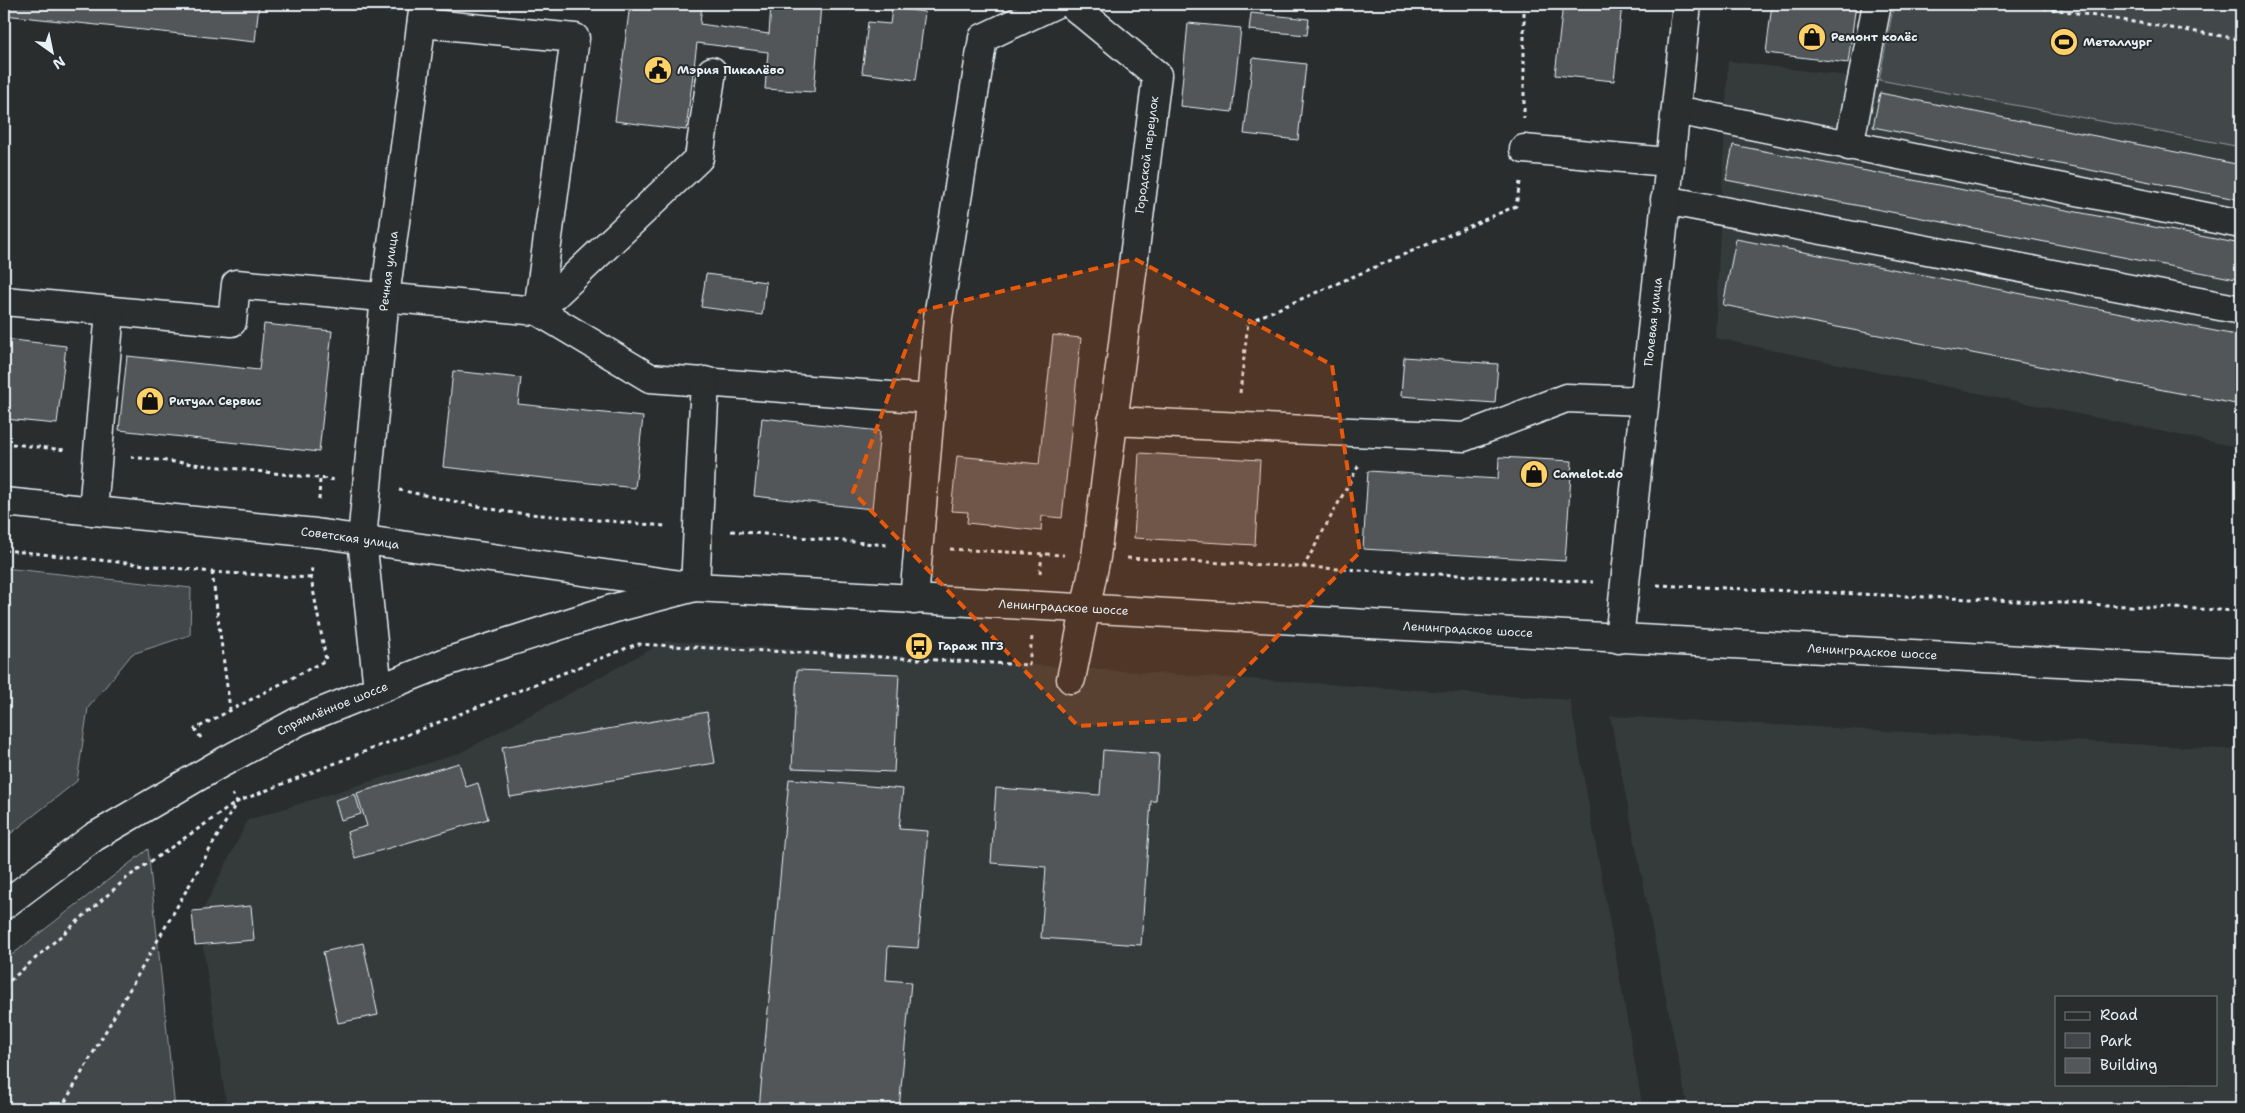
<svg xmlns="http://www.w3.org/2000/svg" width="2245" height="1113" viewBox="0 0 2245 1113" font-family="'Shantell Sans',sans-serif">
<style>
.built{fill:#363a3b;fill-rule:evenodd}
.green{fill:#424648;stroke:#959ca0}
.building{fill:#535759;stroke:#e8f1f8}
.lines{fill:none;stroke-linecap:round;stroke-linejoin:round}
.minor-casing{stroke:#e8f1f8;stroke-width:31}
.major-casing{stroke:#e8f1f8;stroke-width:31}
.path{stroke:#e8f1f8;stroke-width:3;stroke-dasharray:4 4;stroke-linecap:butt}
.minor{stroke:#2a2d2e;stroke-width:28}
.major{stroke:#2a2d2e;stroke-width:28}
.marked{fill:#e8590c;fill-opacity:0.2;stroke:#e8590c;stroke-width:4;stroke-dasharray:10 6;stroke-linejoin:round}
.labels{text-anchor:middle;dominant-baseline:central;stroke-width:4;stroke-linejoin:round;paint-order:stroke}
.poi-label{font-size:12px;font-weight:bold;fill:#e8f1f8;stroke:#2a2d2e;text-anchor:start}
.street-label{font-size:12px;fill:#e8f1f8;stroke:#2a2d2e}
</style>
<rect width="100%" height="100%" fill="#2a2d2e"/>
<filter id="ink" filterUnits="userSpaceOnUse"><feTurbulence type="fractalNoise" baseFrequency=".02" numOctaves="2"/><feDisplacementMap in="SourceGraphic" scale="10" xChannelSelector="R" yChannelSelector="G"/><feConvolveMatrix kernelMatrix="1 2 1 2 8 2 1 2 1" color-interpolation-filters="sRGB"/></filter>
<g filter="url(#ink)">
<path class="built" d="M1728 61 1879 80 2241 147V448L1715 338Z
M666 641 1570 700 1643 1109H227L199 918 248 820 460 753Z
M1610 716 2241 750V1109H1688ZM2056 997H2216V1084H2056Z"/>
<path class="green" d="M1894 4H2241V147L1879 80Z
M4 568 191 588 190 635 132 654 88 708 77 781 4 839Z
M148 849 175 1109H4V961Z"/>
<path class="building" d="M4 4H259L255 42 4 15Z
M630 4H702L700 24 769 34 771 4H821L814 92 765 89 768 52 697 43 686 130 615 121Z
M1563 4H1622L1614 81 1555 75Z
M1772 4H1856L1848 63 1766 53Z
M892 8 925 12 916 80 862 73 868 22 890 24Z
M1251 13 1309 19 1307 35 1249 30Z
M1188 23 1241 28 1232 112 1180 106Z
M1253 58 1306 64 1298 140 1244 134Z
M1880 93 2241 165V200L1873 127Z
M1733 145 2241 244V280L1726 180Z
M1736 239 2241 336V405L1723 305Z
M706 274 766 282 762 315 701 307Z
M264 324 332 331 319 452 119 430 127 356 259 370Z
M1053 335 1081 338 1062 518 1042 516 1041 531 967 523 968 512 951 511 957 456 1039 464Z
M4 339 66 346 57 424 4 419Z
M1404 357 1498 364 1495 403 1401 396Z
M453 371 521 378 518 404 643 417 635 488 443 467Z
M762 418 880 431 872 509 754 496Z
M1139 453 1260 460 1255 545 1134 538Z
M1499 457 1572 461 1565 561 1363 549 1368 471 1498 479Z
M797 670 899 674 894 772 792 768Z
M707 712 715 763 510 797 502 747Z
M1103 750 1159 754 1156 801H1151L1141 945 1041 938 1046 867 991 863 996 788 1100 795Z
M459 763 466 787 478 783 488 819 355 858 347 832 367 826 357 793Z
M789 779 903 789 899 829 928 831 918 948 888 946 886 980 911 982 899 1109H759Z
M355 794 361 814 341 820 335 800Z
M251 906 254 940 195 945 192 911Z
M363 943 378 1015 338 1023 323 952Z"/>
<g class="lines">
<defs>
<g id="minor">
<path d="M422 23 575 38 538 311"/>
<path d="M1676 110 2241 224"/>
<path d="M1849 146 1877 4"/>
<path d="M1524 149 1668 162"/>
<path d="M1665 200 2241 310"/>
<path d="M4 301 232 322 236 284 538 311 650 378 931 399"/>
<path d="M538 311 699 158 712 71"/>
<path d="M1112 421 1464 437 1566 398 1644 401"/>
<path id="s1" d="M4 502 316 533 695 587 705 381"/>
<path d="M93 511 110 311"/>
<path d="M914 600 938 317 983 38 1055 4"/>
<path id="s2" d="M1619 639 1687 4"/>
<path id="s3" d="M1071 679 1096 557 1157 75 1071 4"/>
<path id="s4" d="M378 689 362 539 385 297 424 4"/>
</g>
<g id="major">
<path id="s5" d="M4 905 94 837 216 766 299 721 449 661 615 608 695 587 2241 672"/>
</g>
</defs>
<use href="#minor" class="minor-casing"/>
<use href="#major" class="major-casing"/>
<path class="path" d="M367 4 390 12
M1524 4V118
M2020 4 2241 39
M1240 393 1248 322 1516 206 1520 182
M4 443 65 450
M131 457 336 480
M399 490 507 512 665 526
M319 500 320 478
M731 531 887 545
M950 549 1064 555
M4 550 212 572 311 578
M1127 558 1593 582
M1303 568 1359 465
M212 572 230 709
M1040 573 1042 554
M1657 585 2241 611
M201 738 195 729 326 660 311 578 312 566
M4 986 128 877 237 802 637 644 1029 665 1032 637
M61 1109 237 802 232 794"/>
<use href="#minor" class="minor"/>
<use href="#major" class="major"/>
</g>
</g>
<path class="marked" d="M1135 259 1332 365 1360 552 1196 719 1078 726 853 492 920 311Z"/>
<defs>
<symbol id="shop-disc" viewBox="-11 -11 22 22"><circle r="9.5" fill="#ffd166" stroke="#2a2d2e"/><path d="M-5-2.5h2.3a2.7 3.5 0 0 1 5.4 0H5L5.5 6h-11ZM-1.5-2.5h3a1.5 2.3 0 0 0-3 0Z" fill="#111"/></symbol>
<symbol id="stadium-disc" viewBox="-11 -11 22 22"><circle r="9.5" fill="#ffd166" stroke="#2a2d2e"/><path d="M0-5a6.5 5 0 1 0 0 10a6.5 5 0 1 0 0-10ZM-3.5-1.8h7v3.6h-7Z" fill="#111"/></symbol>
<symbol id="civic-disc" viewBox="-11 -11 22 22"><circle r="9.5" fill="#ffd166" stroke="#2a2d2e"/><path d="M-.6-6.5H3V-4.5H.6V-3L4-1V1h2V6H-6V1h2V-1L-.6-3ZM-1.2 2.5V6h2.4V2.5Z" fill="#111"/></symbol>
<symbol id="bus-disc" viewBox="-11 -11 22 22"><circle r="9.5" fill="#ffd166" stroke="#2a2d2e"/><path d="M-5-6H5V4H4V6H2V4H-2V6H-4V4H-5ZM-3.5-4V0h7V-4ZM-3.5 1.2v1.5H-2V1.2ZM2 1.2v1.5H3.5V1.2Z" fill="#111"/></symbol>
</defs>
<g fill-rule="evenodd">
<use href="#shop-disc" x="1796" y="21" width="32" height="32"/>
<use href="#stadium-disc" x="2048" y="26" width="32" height="32"/>
<use href="#civic-disc" x="642" y="54" width="32" height="32"/>
<use href="#shop-disc" x="134" y="385" width="32" height="32"/>
<use href="#shop-disc" x="1518" y="458" width="32" height="32"/>
<use href="#bus-disc" x="903" y="630" width="32" height="32"/>
</g>
<g class="labels">
<g class="poi-label">
<text x="1831" y="37">Ремонт колёс</text>
<text x="2083" y="42">Металлург</text>
<text x="677" y="70">Мэрия Пикалёво</text>
<text x="169" y="401">Ритуал Сервис</text>
<text x="1553" y="474">Camelot.do</text>
<text x="938" y="646">Гараж ПГЗ</text>
</g>
<g class="street-label">
<text stroke="none"><textPath href="#s3" startOffset="530">Городской переулок</textPath></text>
<text stroke="none"><textPath href="#s4" startOffset="420">Речная улица</textPath></text>
<text stroke="none"><textPath href="#s2" startOffset="319">Полевая улица</textPath></text>
<text stroke="none"><textPath href="#s1" startOffset="348">Советская улица</textPath></text>
<text stroke="none"><textPath href="#s5" startOffset="1136">Ленинградское шоссе</textPath></text>
<text stroke="none"><textPath href="#s5" startOffset="1541">Ленинградское шоссе</textPath></text>
<text stroke="none"><textPath href="#s5" startOffset="1946">Ленинградское шоссе</textPath></text>
<text stroke="none"><textPath href="#s5" startOffset="384">Спрямлённое шоссе</textPath></text>
</g>
</g>
<rect width="2245" height="1113" fill="none" stroke="#2a2d2e" stroke-width="20"/>
<rect x="10" y="10" width="2225" height="1093" fill="none" stroke="#e8f1f8" stroke-width="2" filter="url(#ink)"/>
<rect x="2055" y="996" width="162" height="90" fill="#2a2d2e" stroke="#767b7f"/>
<rect x="2065" y="1012" width="25" height="8" fill="#2a2d2e" stroke="#767b7f"/>
<text x="2100" y="1020" font-size="15" fill="#e8f1f8">Road</text>
<rect x="2065" y="1033" width="25" height="15" fill="#424648" stroke="#767b7f"/>
<text x="2100" y="1046" font-size="15" fill="#e8f1f8">Park</text>
<rect x="2065" y="1058" width="25" height="15" fill="#535759" stroke="#767b7f"/>
<text x="2100" y="1070" font-size="15" fill="#e8f1f8">Building</text>
<g transform="translate(52 52) rotate(147)" stroke="#2a2d2e" stroke-width="4" paint-order="stroke">
<path d="M0-4L9 19L0 12L-9 19Z" fill="#e8f1f8"/>
<text y="-8" font-size="14" font-weight="bold" text-anchor="middle" fill="#e8f1f8">N</text>
</g>
</svg>
